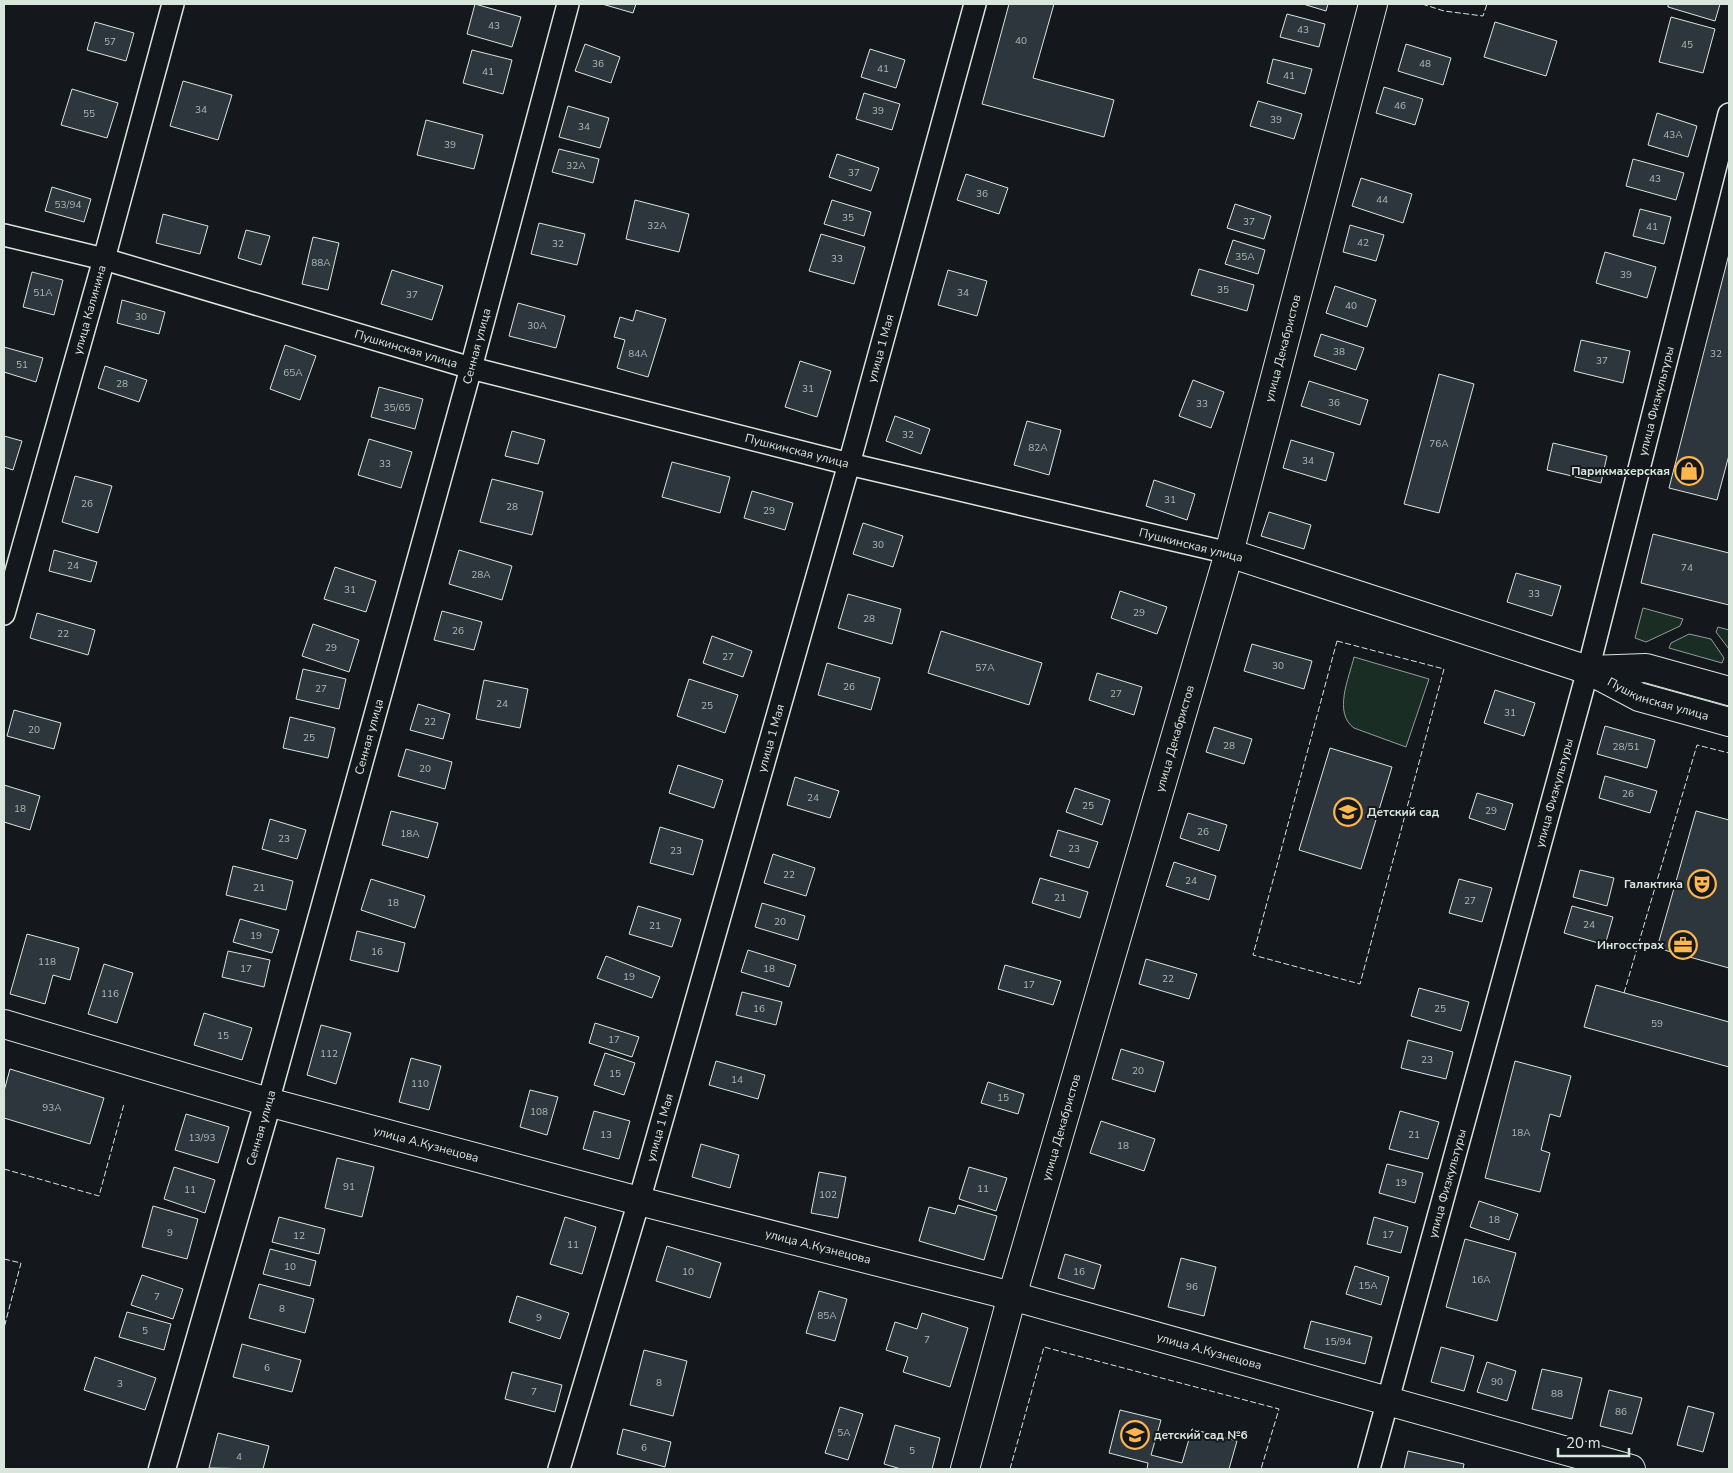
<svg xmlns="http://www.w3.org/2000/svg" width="1733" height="1473" viewBox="0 0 1733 1473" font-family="'Nunito Sans',sans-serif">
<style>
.green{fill:#1a2d24;stroke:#939e99}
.building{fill:#2c363c;stroke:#d8e6dc}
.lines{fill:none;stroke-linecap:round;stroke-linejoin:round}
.minor-casing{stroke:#d8e6dc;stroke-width:24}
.tertiary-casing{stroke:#d8e6dc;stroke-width:29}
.secondary-casing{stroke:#d8e6dc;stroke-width:30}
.primary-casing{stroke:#d8e6dc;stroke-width:30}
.minor{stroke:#14181c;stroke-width:21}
.tertiary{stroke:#14181c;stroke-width:26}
.secondary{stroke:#14181c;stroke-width:28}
.primary{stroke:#14181c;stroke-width:28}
.fence{stroke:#d8e6dc;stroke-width:1;stroke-dasharray:6 2.5;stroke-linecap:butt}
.labels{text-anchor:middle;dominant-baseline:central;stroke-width:4;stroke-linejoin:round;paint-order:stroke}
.number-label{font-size:10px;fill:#adbab4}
.street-label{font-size:12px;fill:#d8e6dc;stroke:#14181c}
.poi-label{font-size:12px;font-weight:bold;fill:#d8e6dc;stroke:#14181c;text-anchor:end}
</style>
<rect width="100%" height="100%" fill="#14181c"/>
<path class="green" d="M1643 608 1683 619 1680 626 1646 642 1635 638Z
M1718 627 1729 630V649L1716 632Z
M1689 634 1711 639 1724 658 1722 663 1669 648 1671 643Z
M1354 657 1429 679 1406 747 1354 728C1333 713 1349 678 1354 657Z"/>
<path class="building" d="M475 4 521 17 512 47 467 34Z
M602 4H636L633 13Z
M1009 4H1054L1033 78 1114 100 1104 137 982 104Z
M1303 4H1328L1326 11Z
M1668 4H1720L1715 21 1668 7Z
M1287 14 1325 24 1319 47 1280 37Z
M1671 17 1715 29 1703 73 1659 62Z
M95 22 134 33 126 61 87 50Z
M1495 22 1557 41 1546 76 1484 57Z
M585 44 620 57 611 83 575 71Z
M1406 44 1451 58 1443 85 1398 71Z
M870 49 905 60 896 88 861 77Z
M472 50 512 60 503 94 463 83Z
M1273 59 1312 69 1305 94 1267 83Z
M183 81 232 95 218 140 170 126Z
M1384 87 1423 99 1415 125 1376 113Z
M72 89 118 103 107 138 61 125Z
M864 93 900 104 892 130 856 119Z
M1258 101 1302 114 1294 139 1250 126Z
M568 106 609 118 600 148 559 137Z
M1657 113 1697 126 1688 157 1648 145Z
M426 120 483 135 474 169 417 155Z
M559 149 599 159 593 183 552 172Z
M837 154 879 168 871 191 829 177Z
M1633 159 1684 173 1676 200 1626 186Z
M966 174 1008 188 999 214 957 200Z
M1361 178 1412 194 1403 223 1352 206Z
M52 187 91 199 84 222 45 211Z
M635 200 689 214 679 252 626 239Z
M832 200 871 212 864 236 824 224Z
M1235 204 1271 216 1264 239 1227 228Z
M1640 209 1671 217 1664 244 1633 236Z
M163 214 208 226 200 254 156 243Z
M539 223 585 234 577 265 531 254Z
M1350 225 1384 235 1376 261 1343 252Z
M246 230 270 236 261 265 238 258Z
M821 234 865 247 854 284 809 271Z
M313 237 339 243 328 290 302 284Z
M1233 240 1265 250 1258 274 1225 264Z
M1605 252 1656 267 1647 298 1596 283Z
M1729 254V455L1717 500 1669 488Z
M1199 269 1254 285 1247 311 1191 295Z
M392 270 443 286 432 320 381 304Z
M948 270 987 281 977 316 938 305Z
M32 272 63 280 54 315 23 307Z
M1335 286 1376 300 1367 327 1326 313Z
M122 300 165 312 159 334 117 323Z
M518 303 565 316 556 348 509 336Z
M636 310 666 319 648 377 617 368 625 340 614 337 620 317 633 321Z
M1321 334 1364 348 1356 370 1314 356Z
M1581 340 1630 351 1623 383 1574 371Z
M285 345 316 356 300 400 270 389Z
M4 347 43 358 36 382 4 372Z
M800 361 831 371 817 417 785 407Z
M105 366 147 380 139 402 98 388Z
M1439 374 1474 384 1439 513 1404 504Z
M1193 380 1224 392 1211 428 1179 416Z
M1309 381 1368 400 1360 425 1301 406Z
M379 387 423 399 415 429 371 417Z
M895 416 930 429 921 454 886 441Z
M1027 421 1061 430 1049 475 1014 465Z
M512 431 545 440 538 464 505 456Z
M4 436 22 441 13 470 4 467Z
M369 439 412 452 401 488 358 475Z
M1291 440 1334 453 1326 481 1283 468Z
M1553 443 1607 456 1601 483 1547 470Z
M672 462 730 477 720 513 662 497Z
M75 476 112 486 98 533 62 522Z
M492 479 543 492 532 535 480 522Z
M1154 480 1195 494 1187 520 1146 506Z
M752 491 793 503 785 530 744 518Z
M1269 512 1311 525 1304 549 1261 536Z
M863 523 903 536 893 567 853 554Z
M1653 534 1729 553V605L1641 583Z
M54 550 97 562 91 582 49 571Z
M459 550 512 566 502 600 449 584Z
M335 567 376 581 366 612 324 599Z
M1516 573 1561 586 1552 616 1507 602Z
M1120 591 1167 607 1157 634 1111 618Z
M848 594 901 609 892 644 838 628Z
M442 611 482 622 474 650 434 640Z
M37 613 95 630 88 655 30 638Z
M313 624 359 640 349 672 302 656Z
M941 631 1042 663 1029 705 928 673Z
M712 636 752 651 743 677 703 663Z
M1252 644 1312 661 1304 689 1244 671Z
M827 663 880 678 871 710 818 695Z
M303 669 346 679 339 709 296 699Z
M1097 673 1142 687 1134 715 1089 700Z
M689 679 738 695 725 733 677 716Z
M484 680 528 689 520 728 476 719Z
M1495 690 1535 703 1524 736 1484 723Z
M418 704 450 714 443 739 410 730Z
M14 710 61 723 54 749 7 736Z
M290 717 335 728 328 758 283 748Z
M1605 726 1655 740 1647 768 1597 754Z
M1214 727 1252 739 1244 764 1206 752Z
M1330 748 1392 767 1361 869 1299 850Z
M406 749 452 762 445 789 398 776Z
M678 765 723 780 714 808 669 793Z
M1605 776 1657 791 1650 813 1599 798Z
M795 777 839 791 830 818 787 805Z
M4 785 40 796 30 830 4 822Z
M1075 788 1110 800 1102 825 1066 812Z
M1477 793 1513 804 1505 830 1469 818Z
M391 811 438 823 428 858 382 845Z
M1696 811 1729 820V968L1657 948Z
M1188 813 1227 825 1219 851 1180 838Z
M270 819 306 830 297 859 262 849Z
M660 827 703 840 693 875 650 863Z
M1058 830 1098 842 1089 868 1050 856Z
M773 854 815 868 806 896 764 883Z
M1174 862 1216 876 1209 900 1166 886Z
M233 866 293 881 286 910 226 895Z
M1580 870 1614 878 1607 906 1573 897Z
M1040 878 1088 892 1080 918 1032 903Z
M371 879 425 896 415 928 361 910Z
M1459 879 1492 888 1482 922 1449 913Z
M762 903 805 916 798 940 755 927Z
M638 906 681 919 672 947 629 934Z
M1572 906 1613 917 1605 945 1564 933Z
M240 919 279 930 272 953 233 942Z
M357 931 405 943 398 972 350 960Z
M27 934 79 948 70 980 53 975 45 1004 10 994Z
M748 950 796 965 789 987 741 972Z
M228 951 270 960 264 987 222 977Z
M606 956 660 977 652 998 597 978Z
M1146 959 1197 974 1189 999 1139 984Z
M104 964 133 973 117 1023 88 1014Z
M1005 965 1061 981 1053 1005 998 989Z
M1596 985 1729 1022V1067L1584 1027Z
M1419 988 1469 1002 1461 1031 1411 1016Z
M742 992 782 1002 776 1025 736 1015Z
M204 1013 252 1028 242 1060 194 1045Z
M595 1023 639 1037 632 1057 589 1043Z
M321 1025 351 1033 336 1084 307 1075Z
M1408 1040 1453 1052 1446 1079 1401 1068Z
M1121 1049 1164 1062 1155 1092 1112 1079Z
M605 1053 635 1063 624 1095 594 1085Z
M411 1058 441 1066 429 1110 399 1102Z
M716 1061 765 1075 758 1099 709 1085Z
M1515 1061 1571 1076 1560 1117 1550 1114 1541 1150 1550 1153 1540 1192 1485 1178Z
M10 1069 104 1098 90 1144 4 1118V1091Z
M988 1082 1024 1094 1018 1114 981 1103Z
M530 1090 558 1097 547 1135 520 1127Z
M594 1111 630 1121 619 1159 583 1149Z
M1400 1111 1439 1122 1428 1159 1389 1149Z
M186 1114 229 1127 218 1163 175 1150Z
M1101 1121 1155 1139 1144 1171 1090 1153Z
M701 1144 739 1155 730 1188 692 1177Z
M337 1158 374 1167 362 1217 325 1208Z
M1387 1164 1423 1173 1415 1203 1379 1193Z
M174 1167 215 1180 205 1213 164 1199Z
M969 1167 1007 1178 996 1211 959 1199Z
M819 1172 846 1177 838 1218 811 1213Z
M1479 1201 1518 1214 1509 1240 1470 1227Z
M958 1205 997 1216 984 1260 919 1241 929 1207 955 1214Z
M153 1206 198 1219 187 1259 142 1247Z
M279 1217 325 1229 319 1254 272 1242Z
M565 1217 596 1227 582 1274 550 1264Z
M1374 1217 1408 1227 1401 1253 1367 1244Z
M1465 1239 1516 1253 1497 1321 1446 1307Z
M667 1246 721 1263 710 1298 656 1281Z
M270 1249 316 1261 310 1286 263 1274Z
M1065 1254 1101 1265 1094 1289 1058 1278Z
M1181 1258 1216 1267 1204 1316 1168 1307Z
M1355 1266 1389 1277 1381 1305 1346 1294Z
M142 1275 183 1289 173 1319 131 1305Z
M259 1284 314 1299 305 1333 249 1318Z
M819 1291 847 1299 835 1341 806 1333Z
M517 1296 569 1313 560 1339 509 1322Z
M127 1312 171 1324 164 1350 119 1337Z
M922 1313 968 1328 950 1387 903 1372 908 1357 886 1350 895 1322 917 1329Z
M1311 1321 1372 1337 1365 1364 1304 1348Z
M242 1344 301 1360 292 1392 233 1377Z
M1441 1347 1474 1356 1464 1391 1431 1382Z
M644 1350 687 1361 673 1416 630 1405Z
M95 1357 156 1378 145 1410 84 1390Z
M1487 1362 1516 1371 1507 1401 1477 1392Z
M1542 1369 1582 1378 1572 1419 1532 1409Z
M512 1372 562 1385 555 1412 505 1399Z
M1609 1390 1642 1398 1632 1434 1600 1426Z
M1688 1406 1714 1413 1703 1452 1677 1445Z
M840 1407 863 1414 848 1460 825 1453Z
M1120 1410 1161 1420 1151 1455 1182 1463 1192 1429 1237 1441 1229 1469H1147L1148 1463 1109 1453Z
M895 1425 940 1438 932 1469H901L884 1464Z
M623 1429 671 1442 665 1467 617 1454Z
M218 1433 269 1446 263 1469 209 1468Z
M1408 1451 1464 1464 1463 1469H1404Z"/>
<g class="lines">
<defs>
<g id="minor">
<path id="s1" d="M4 235 104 259 471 368 849 464 1229 553"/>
<path id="s2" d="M4 614 104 259 173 4"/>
<path id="s3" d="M268 1102 471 368 568 4"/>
<path id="s4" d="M559 1469 639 1201 849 464 975 4"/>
<path id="s5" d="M1369 1469 1588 670 1729 114"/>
</g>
<path id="tertiary" d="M162 1469 268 1102"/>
<g id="secondary">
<path id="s6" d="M1229 553 1588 670 1639 697 1729 722"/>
<path d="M1589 670 1646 668 1729 691"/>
<path id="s7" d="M4 1024 268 1102 639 1201 1012 1296 1631 1469"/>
</g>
<g id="primary">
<path id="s8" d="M965 1469 1012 1296 1229 553 1373 4"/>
</g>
</defs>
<use href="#minor" class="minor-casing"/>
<use href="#tertiary" class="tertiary-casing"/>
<use href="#secondary" class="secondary-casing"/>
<use href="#primary" class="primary-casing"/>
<use href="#minor" class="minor"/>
<use href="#tertiary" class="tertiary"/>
<use href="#secondary" class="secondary"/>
<use href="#primary" class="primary"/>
<path class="fence" d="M1422 4 1444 11 1483 16 1487 4
M1337 641 1444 669 1360 984 1253 955Z
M1624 993 1697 745 1729 753
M4 1169 99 1196 124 1104
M4 1259 21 1263 4 1328
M1010 1469 1044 1347 1279 1409 1261 1469"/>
</g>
<defs>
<symbol id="shop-ring" viewBox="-11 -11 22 22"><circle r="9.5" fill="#14181c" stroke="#ffb74d" stroke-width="1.5"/><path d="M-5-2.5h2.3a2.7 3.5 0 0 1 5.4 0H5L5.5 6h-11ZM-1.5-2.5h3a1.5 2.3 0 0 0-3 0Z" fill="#ffb74d"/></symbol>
<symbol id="school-ring" viewBox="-11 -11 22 22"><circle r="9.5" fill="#14181c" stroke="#ffb74d" stroke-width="1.5"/><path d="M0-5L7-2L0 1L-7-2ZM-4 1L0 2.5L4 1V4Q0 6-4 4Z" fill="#ffb74d"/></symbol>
<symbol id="theatre-ring" viewBox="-11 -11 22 22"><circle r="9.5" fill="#14181c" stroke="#ffb74d" stroke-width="1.5"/><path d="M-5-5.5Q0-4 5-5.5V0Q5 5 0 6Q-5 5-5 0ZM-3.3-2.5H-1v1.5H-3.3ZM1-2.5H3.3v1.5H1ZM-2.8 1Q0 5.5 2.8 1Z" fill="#ffb74d"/></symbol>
<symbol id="office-ring" viewBox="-11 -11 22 22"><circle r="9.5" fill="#14181c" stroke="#ffb74d" stroke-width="1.5"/><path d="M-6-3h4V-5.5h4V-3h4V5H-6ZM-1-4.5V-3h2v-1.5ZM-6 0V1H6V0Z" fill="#ffb74d"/></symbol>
</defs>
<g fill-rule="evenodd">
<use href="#shop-ring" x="1673" y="455" width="32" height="32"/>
<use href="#school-ring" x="1332" y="796" width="32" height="32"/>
<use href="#theatre-ring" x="1686" y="868" width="32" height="32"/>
<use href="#office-ring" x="1667" y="929" width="32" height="32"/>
<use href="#school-ring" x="1119" y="1419" width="32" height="32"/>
</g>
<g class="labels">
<g class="number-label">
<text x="494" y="26">43</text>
<text x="1303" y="30">43</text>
<text x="1021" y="41">40</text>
<text x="110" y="42">57</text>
<text x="1687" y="45">45</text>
<text x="598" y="64">36</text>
<text x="1425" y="64">48</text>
<text x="883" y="69">41</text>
<text x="488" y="72">41</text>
<text x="1289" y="76">41</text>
<text x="1400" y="106">46</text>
<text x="201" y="110">34</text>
<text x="878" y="111">39</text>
<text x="89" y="114">55</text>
<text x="1276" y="120">39</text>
<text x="584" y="127">34</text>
<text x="1673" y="135">43А</text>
<text x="450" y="145">39</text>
<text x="576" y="166">32А</text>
<text x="854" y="173">37</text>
<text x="1655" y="179">43</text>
<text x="982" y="194">36</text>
<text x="1382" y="200">44</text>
<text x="68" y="205">53/94</text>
<text x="848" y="218">35</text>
<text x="1249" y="222">37</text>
<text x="657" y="226">32А</text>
<text x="1652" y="227">41</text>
<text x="1363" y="243">42</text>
<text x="558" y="244">32</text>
<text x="1245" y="257">35А</text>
<text x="837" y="259">33</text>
<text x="321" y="263">88А</text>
<text x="1626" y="275">39</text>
<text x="1223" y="290">35</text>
<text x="43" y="293">51А</text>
<text x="963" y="293">34</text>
<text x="412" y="295">37</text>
<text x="1351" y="306">40</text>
<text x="141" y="317">30</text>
<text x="537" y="326">30А</text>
<text x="1339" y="352">38</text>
<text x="638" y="354">84А</text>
<text x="1716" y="354">32</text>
<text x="1602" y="361">37</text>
<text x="22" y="365">51</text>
<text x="293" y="373">65А</text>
<text x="122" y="384">28</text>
<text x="808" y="389">31</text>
<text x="1334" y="403">36</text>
<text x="1202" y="404">33</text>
<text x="397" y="408">35/65</text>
<text x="908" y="435">32</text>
<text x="1439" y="444">76А</text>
<text x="1038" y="448">82А</text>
<text x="1308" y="461">34</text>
<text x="385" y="464">33</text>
<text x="1170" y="500">31</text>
<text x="87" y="504">26</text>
<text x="512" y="507">28</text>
<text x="769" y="511">29</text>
<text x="878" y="545">30</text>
<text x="73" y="566">24</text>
<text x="1687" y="568">74</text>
<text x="481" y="575">28А</text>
<text x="350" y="590">31</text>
<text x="1534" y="594">33</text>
<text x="1139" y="613">29</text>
<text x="869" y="619">28</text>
<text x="458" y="631">26</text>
<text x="63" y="634">22</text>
<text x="331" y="648">29</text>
<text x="728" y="657">27</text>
<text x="1278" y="666">30</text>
<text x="985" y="668">57А</text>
<text x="849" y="687">26</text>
<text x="321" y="689">27</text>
<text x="1116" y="694">27</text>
<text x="502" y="704">24</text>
<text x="707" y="706">25</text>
<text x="1510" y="713">31</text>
<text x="430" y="722">22</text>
<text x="34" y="730">20</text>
<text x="309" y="738">25</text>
<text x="1229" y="746">28</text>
<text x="1626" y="747">28/51</text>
<text x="425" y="769">20</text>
<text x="1628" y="794">26</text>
<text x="813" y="798">24</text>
<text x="1088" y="806">25</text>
<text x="20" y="809">18</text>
<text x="1491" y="811">29</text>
<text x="1203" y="832">26</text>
<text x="410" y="834">18А</text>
<text x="284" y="839">23</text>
<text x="1074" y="849">23</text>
<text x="676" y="851">23</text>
<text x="789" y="875">22</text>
<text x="1191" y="881">24</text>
<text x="259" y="888">21</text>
<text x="1060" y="898">21</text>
<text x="1470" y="901">27</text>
<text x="393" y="903">18</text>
<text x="780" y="922">20</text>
<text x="1589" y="925">24</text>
<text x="655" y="926">21</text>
<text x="256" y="936">19</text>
<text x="377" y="952">16</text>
<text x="47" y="962">118</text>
<text x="246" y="969">17</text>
<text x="769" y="969">18</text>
<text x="629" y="977">19</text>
<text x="1168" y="979">22</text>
<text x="1029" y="985">17</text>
<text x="110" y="994">116</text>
<text x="759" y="1009">16</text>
<text x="1440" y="1009">25</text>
<text x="1657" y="1024">59</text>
<text x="223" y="1036">15</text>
<text x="614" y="1040">17</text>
<text x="329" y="1054">112</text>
<text x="1427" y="1060">23</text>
<text x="1138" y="1071">20</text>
<text x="615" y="1074">15</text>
<text x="737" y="1080">14</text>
<text x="420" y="1084">110</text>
<text x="1003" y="1098">15</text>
<text x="52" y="1108">93А</text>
<text x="539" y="1112">108</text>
<text x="1521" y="1133">18А</text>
<text x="606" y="1135">13</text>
<text x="1414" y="1135">21</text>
<text x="202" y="1138">13/93</text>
<text x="1123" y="1146">18</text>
<text x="1401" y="1183">19</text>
<text x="349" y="1187">91</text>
<text x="983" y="1189">11</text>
<text x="190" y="1190">11</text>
<text x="828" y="1195">102</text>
<text x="1494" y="1220">18</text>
<text x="170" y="1233">9</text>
<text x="1388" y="1235">17</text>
<text x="299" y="1236">12</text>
<text x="573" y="1245">11</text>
<text x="290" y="1267">10</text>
<text x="688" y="1272">10</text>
<text x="1079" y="1272">16</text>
<text x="1481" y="1280">16А</text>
<text x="1368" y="1286">15А</text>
<text x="1192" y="1287">96</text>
<text x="157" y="1297">7</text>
<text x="282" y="1309">8</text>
<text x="827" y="1316">85А</text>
<text x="539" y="1318">9</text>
<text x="145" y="1331">5</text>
<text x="927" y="1340">7</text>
<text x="1338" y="1342">15/94</text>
<text x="267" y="1368">6</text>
<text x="1497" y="1382">90</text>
<text x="659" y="1383">8</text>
<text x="120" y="1384">3</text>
<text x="534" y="1392">7</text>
<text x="1557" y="1394">88</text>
<text x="1621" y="1412">86</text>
<text x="844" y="1433">5А</text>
<text x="644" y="1448">6</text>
<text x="912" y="1451">5</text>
<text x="239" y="1457">4</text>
</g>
<g class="street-label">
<text stroke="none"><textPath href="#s2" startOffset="316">улица Калинина</textPath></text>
<text stroke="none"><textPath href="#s3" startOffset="784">Сенная улица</textPath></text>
<text stroke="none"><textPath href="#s1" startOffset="418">Пушкинская улица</textPath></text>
<text stroke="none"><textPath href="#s4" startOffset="1166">улица 1 Мая</textPath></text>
<text stroke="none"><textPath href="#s8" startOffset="1165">улица Декабристов</textPath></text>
<text stroke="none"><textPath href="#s5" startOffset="1106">улица Физкультуры</textPath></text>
<text stroke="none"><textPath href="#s1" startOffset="822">Пушкинская улица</textPath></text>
<text transform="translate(1191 545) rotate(14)">Пушкинская улица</text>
<text stroke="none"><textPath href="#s6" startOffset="454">Пушкинская улица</textPath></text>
<text stroke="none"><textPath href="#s3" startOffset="379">Сенная улица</textPath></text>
<text stroke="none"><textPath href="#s4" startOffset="761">улица 1 Мая</textPath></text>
<text stroke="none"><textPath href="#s8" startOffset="760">улица Декабристов</textPath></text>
<text stroke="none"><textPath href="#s5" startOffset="701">улица Физкультуры</textPath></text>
<text stroke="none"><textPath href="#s4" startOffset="356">улица 1 Мая</textPath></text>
<text stroke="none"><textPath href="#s8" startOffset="355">улица Декабристов</textPath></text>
<text transform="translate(261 1128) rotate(-74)">Сенная улица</text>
<text stroke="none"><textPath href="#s7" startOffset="439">улица А.Кузнецова</textPath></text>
<text stroke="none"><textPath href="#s5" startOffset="296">улица Физкультуры</textPath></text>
<text stroke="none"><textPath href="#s7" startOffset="844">улица А.Кузнецова</textPath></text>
<text stroke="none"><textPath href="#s7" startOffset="1249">улица А.Кузнецова</textPath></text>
</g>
<g class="poi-label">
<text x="1670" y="471">Парикмахерская</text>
<text x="1367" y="812" text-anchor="start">Детский сад</text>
<text x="1683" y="884">Галактика</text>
<text x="1664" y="945">Ингосстрах</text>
<text x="1154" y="1435" text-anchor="start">детский сад №6</text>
</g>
</g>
<rect width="1733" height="1473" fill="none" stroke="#d8e6dc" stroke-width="10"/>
<path d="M1558 1448v8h71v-8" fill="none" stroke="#d8e6dc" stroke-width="2.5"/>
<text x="1566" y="1448" font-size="15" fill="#d8e6dc" stroke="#14181c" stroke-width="4" paint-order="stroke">20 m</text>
</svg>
